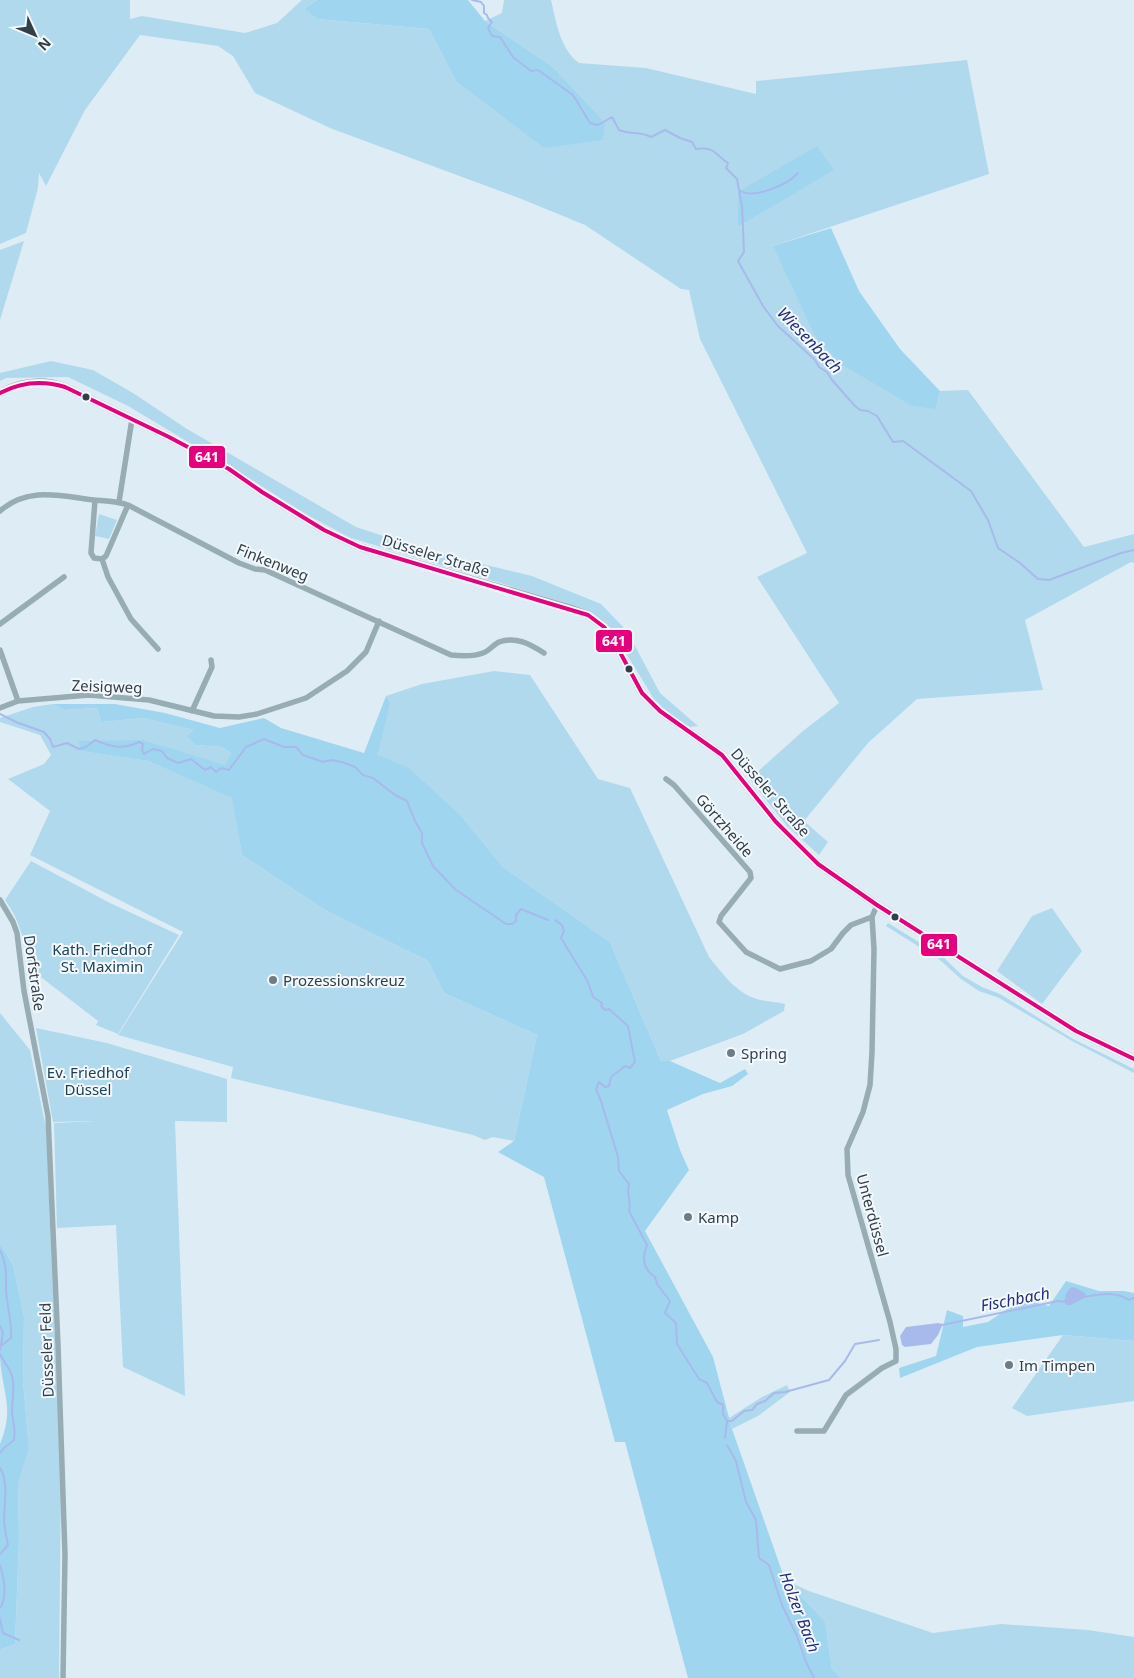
<svg xmlns="http://www.w3.org/2000/svg" width="1134" height="1678" viewBox="0 0 1134 1678" font-family="'Noto Sans',sans-serif">
<style>
.green{fill:#b1d9ed;fill-rule:evenodd}
.forest{fill:#a0d5f0}
.water{fill:#a8baec}
.lines{fill:none;stroke-linecap:round;stroke-linejoin:round}
.stream{stroke:#a8baec;stroke-width:2}
.street{stroke:#97acb3;stroke-width:5.5}
.secondary{stroke:#94acb2;stroke-width:8}
.bus-1-casing{stroke:#f3f9fd;stroke-width:8}
.bus-1{stroke:#e5007d;stroke-width:4}
.bus-dot{fill:#323f47;stroke:#f3f9fd;stroke-width:2}
.poi-dot{fill:#6e7c84;stroke:#f3f9fd;stroke-width:2}
.labels{text-anchor:middle;dominant-baseline:central;stroke-width:4;stroke-linejoin:round;paint-order:stroke}
.street-label{font-size:15px;fill:#323f47;stroke:#f3f9fd}
.park-label{font-size:15px;fill:#1d4254;stroke:#f3f9fd}
.poi-label{font-size:15px;fill:#323f47;stroke:#f3f9fd;text-anchor:start}
.water-label{font-size:16px;font-style:italic;fill:#242e7c;stroke:#f3f9fd}
.line-badge{stroke:#f3f9fd;stroke-width:2}
.badge-label{font-size:14px;text-anchor:middle;font-weight:bold;fill:#fff}
</style>
<rect width="100%" height="100%" fill="#deedf5"/>
<path class="green" d="M0 0H130V19L142 16 245 33 277 23 302 0H317L304 9 317 19 429 29 456 81 605 122 553 67 485 21 502 13 504 0H551C556 21 560 49 579 63L646 68 756 94V81L967 60 989 174 773 246 936 409 940 391 968 390 1084 547 1134 534V563L1131 562 1025 620 1043 690 917 699 868 743 804 821 828 842 819 855 787 826 747 776 755 774 803 731 839 703 757 577 807 553 700 339 689 290 681 289 585 225 519 198 330 128 255 93 233 56 218 46 140 35 85 110 46 186 39 173 38 188 26 233 0 244ZM834 169 738 227V192Z
M24 241 0 320V250Z
M51 361 93 370 133 393 187 429 356 527 432 552 532 576 601 604 627 631 660 693 698 726 690 727 671 715 654 699 610 627 596 616 579 607 351 538 309 516 252 480 128 406 68 377 6 378 0 381V373Z
M99 514 117 520 109 539 95 536Z
M494 671 530 675 598 779 630 788 709 957C723 974 735 992 757 999 766 1002 776 1002 785 1004L784 1011 743 1034 670 1061H661L610 942 503 867 464 819 378 755 389 703 386 696 422 684Z
M53 704 64 710 97 708 101 722 143 718 195 730 196 745 222 747 231 753 225 766 144 740 82 751 148 761 233 798 242 855 325 910 428 961 444 993 537 1035 514 1141 493 1137 485 1140 473 1135 231 1078 233 1067 118 1035 183 932 30 855 50 811 8 779 44 764 51 755 40 735 0 722V718L33 707Z
M31 861 110 903 179 935 118 1034 96 1025 98 1021 29 968C25 943 20 920 5 900Z
M1052 908 1082 951 1042 1004 997 971 1032 916Z
M888 923 943 957 963 976 982 987 1000 994 1073 1039 1134 1069V1073L1072 1041 999 998 979 991 961 979 940 960 886 926Z
M0 1013 30 1050 46 1128 61 1479 59 1678H0V1650L15 1644 19 1540 18 1485 29 1449 23 1381 24 1317 13 1265 0 1243Z
M36 1028 107 1043 227 1079V1122L175 1121 185 1396 123 1367 116 1225 57 1228 54 1123 96 1121 53 1122Z
M1063 1335 1134 1341V1401L1027 1416 1012 1408Z
M787 1385 790 1392 758 1416 732 1429 729 1418 762 1397Z
M785 1580 809 1591 933 1633 1001 1624 1088 1630 1134 1637V1678H841L832 1669 825 1621Z"/>
<path class="forest" d="M317 0H468L485 21 553 67 605 122 603 140 544 148 456 81 429 29 317 19 304 9Z
M817 146 834 170 738 227V192Z
M831 228 859 291 900 349 940 391 936 409 912 406 841 364 815 336 773 246Z
M386 696 390 703 378 755 409 768 464 819 503 867 610 942 661 1061H670L720 1083 745 1069 748 1074 732 1086 703 1094 667 1110 680 1150 689 1170 645 1231 713 1357 732 1429 785 1580 825 1621 832 1669 841 1678H688L625 1442H615L544 1177 498 1152 514 1141 537 1035 444 993 428 961 325 910 242 855 232 798 148 761 81 751 78 741 144 740 225 765 231 753 222 747 196 745 187 736 194 730 143 718 101 722 97 708 64 710 53 704H115L165 713 220 728 264 718 281 728 364 753Z
M0 1243 13 1265 24 1317 23 1381 29 1449 18 1485 19 1540 15 1644 0 1650V1444C15 1407 2 1393 0 1358 0 1320 0 1281 0 1243Z
M1066 1281 1099 1291H1124L1134 1293V1341L1063 1335 977 1347 900 1378 899 1368 936 1356 947 1310 963 1316V1327L988 1322 1022 1299 1049 1306Z"/>
<path class="water" d="M1074 1287 1085 1293 1086 1297 1071 1305H1067L1064 1302 1066 1294 1070 1288Z
M938 1323 943 1324 938 1335 931 1344 905 1347 902 1345 900 1336 906 1327Z"/>
<g class="lines">
<path class="stream" d="M472 0 481 2 484 6V13L487 15 488 18 492 22 488 28 492 36 500 37 513 57 531 71 538 70 573 95 590 123 598 125 612 117 619 130C631 135 640 131 651 137L665 130 680 138 692 142 696 149C715 146 715 155 728 163L726 168 737 179 742 206 744 252 738 261 763 306 778 326 815 360 819 367 827 372 832 380 855 406 860 410 868 411 877 416 893 442 903 441 971 491 988 520 998 548 1020 563 1038 579 1049 580 1121 553 1134 550
M739 190C753 200 787 185 798 173
M0 714 16 722 44 732 50 739 53 747 67 743 79 749 86 747 95 740C111 747 123 750 139 742L143 744 142 750 144 754 153 749 162 751 167 758 178 763 191 759 205 770 211 767 216 772 221 768 229 770 246 747 264 739 284 747H296L303 755 323 762 331 760 342 762 355 767 363 775 373 778 395 795 407 801 415 821 422 833V843L433 866 456 890 506 924H512L516 921V915L521 909 548 920
M555 920 562 925 564 931 561 938 588 982 593 997 602 1003 601 1006 605 1010 609 1009 628 1026 635 1062 630 1068 625 1066 611 1077 609 1086 605 1087 599 1082 596 1089 601 1101 618 1157 619 1171 629 1184C626 1196 632 1203 629 1211L647 1245C642 1257 643 1269 655 1277L657 1284 670 1301 665 1313 676 1323 677 1344 699 1379 707 1383 717 1402 723 1405V1414L727 1421 725 1438
M0 1250C7 1266 6 1273 6 1290 7 1306 12 1321 11 1338L1 1346
M1084 1297C1099 1294 1116 1291 1129 1300L1134 1298
M942 1325 1058 1301 1065 1302
M0 1326 3 1333 0 1350
M0 1354C3 1361 7 1365 10 1371 16 1383 12 1399 12 1412 13 1422 16 1429 14 1440L4 1448 0 1453
M727 1421H732L744 1411 752 1410 757 1404 765 1401 774 1393 785 1392 829 1380 845 1361 855 1344 879 1340
M727 1445 736 1461 746 1502 756 1520 759 1558 769 1565 782 1605 797 1636 806 1662 814 1678
M0 1468C9 1483 4 1504 4 1521 5 1529 6 1537 8 1545L0 1554
M0 1565C4 1578 8 1596 0 1608
M0 1619 3 1633 19 1640"/>
<path class="street" d="M95 500 91 553 94 558 102 559 106 556 128 505
M119 502 132 419
M0 511C28 486 61 496 94 500 106 501 117 501 128 505L239 563 255 569 265 570 451 655C461 656 473 657 483 653 489 651 493 645 499 642 516 636 530 644 544 653
M102 559 108 577 131 619 158 649
M0 624 64 577
M0 650 18 701
M0 708 18 701 89 695 149 700 214 716 239 717 257 714 306 698 347 671 366 652 379 621
M192 711 212 667 211 660
M666 779 674 785 750 872 751 878 721 916 719 922 746 952 780 969 811 961 831 949 843 933 851 925 872 917 877 905
M0 900 13 922 17 933 24 991 48 1116 58 1345 65 1555 63 1678
M797 1431H824L846 1395 882 1368 896 1361V1349L890 1322 848 1175 847 1149 863 1112 870 1085 872 1052 874 949 872 917"/>
<path class="secondary" d="M0 393C20 382 43 379 65 387L169 437 229 469 262 492 324 530 360 547 572 609 588 615 604 627 615 643 642 693 660 711 722 755 776 822 818 864 877 905 1076 1031 1134 1059"/>
<defs>
<path id="bus-1" d="M0 393C21 382 42 380 65 387L169 437 229 469 262 492 324 530 360 547 588 615 604 627 615 643 642 693 660 711 722 755 776 822 818 864 877 905 1076 1031 1134 1059"/>
</defs>
<use href="#bus-1" class="bus-1-casing"/>
<use href="#bus-1" class="bus-1"/>
</g>
<g class="bus-dot">
<circle cx="86" cy="397" r="4.5"/>
<circle cx="629" cy="669" r="4.5"/>
<circle cx="895" cy="917" r="4.5"/>
</g>
<g class="poi-dot">
<circle cx="273" cy="980" r="5"/>
<circle cx="731" cy="1053" r="5"/>
<circle cx="688" cy="1217" r="5"/>
<circle cx="1009" cy="1365" r="5"/>
</g>
<g class="labels">
<g class="street-label">
<text transform="translate(436 555) rotate(17)">Düsseler Straße</text>
<text transform="translate(273 562) rotate(22)">Finkenweg</text>
<text transform="translate(107 686) rotate(2)">Zeisigweg</text>
<text transform="translate(771 792) rotate(49)">Düsseler Straße</text>
<text transform="translate(725 825) rotate(49)">Görtzheide</text>
<text transform="translate(35 973) rotate(82)">Dorfstraße</text>
<text transform="translate(873 1215) rotate(75)">Unterdüssel</text>
<text transform="translate(46 1350) rotate(-92)">Düsseler Feld</text>
</g>
<g class="park-label">
<text x="102" y="949">Kath. Friedhof<tspan x="102" dy="17">St. Maximin</tspan></text>
<text x="88" y="1072">Ev. Friedhof<tspan x="88" dy="17">Düssel</tspan></text>
</g>
<g class="poi-label">
<text x="283" y="980">Prozessionskreuz</text>
<text x="741" y="1053">Spring</text>
<text x="698" y="1217">Kamp</text>
<text x="1019" y="1365">Im Timpen</text>
</g>
<g class="water-label">
<text transform="translate(810 340) rotate(46)">Wiesenbach</text>
<text transform="translate(1015 1299) rotate(-11)">Fischbach</text>
<text transform="translate(800 1612) rotate(69)">Holzer Bach</text>
</g>
</g>
<g class="line-badge">
<rect x="188" y="445" width="38" height="24" rx="5" fill="#e5007d"/>
<rect x="595" y="629" width="38" height="24" rx="5" fill="#e5007d"/>
<rect x="920" y="933" width="38" height="24" rx="5" fill="#e5007d"/>
</g>
<g class="badge-label">
<text x="207" y="462">641</text>
<text x="614" y="646">641</text>
<text x="939" y="949">641</text>
</g>
<g transform="translate(35 35) rotate(134)" stroke="#f3f9fd" stroke-width="4" paint-order="stroke">
<path d="M0-4L9 19L0 12L-9 19Z" fill="#323f47"/>
<text y="-8" font-size="14" font-weight="bold" text-anchor="middle" fill="#323f47">N</text>
</g>
</svg>
